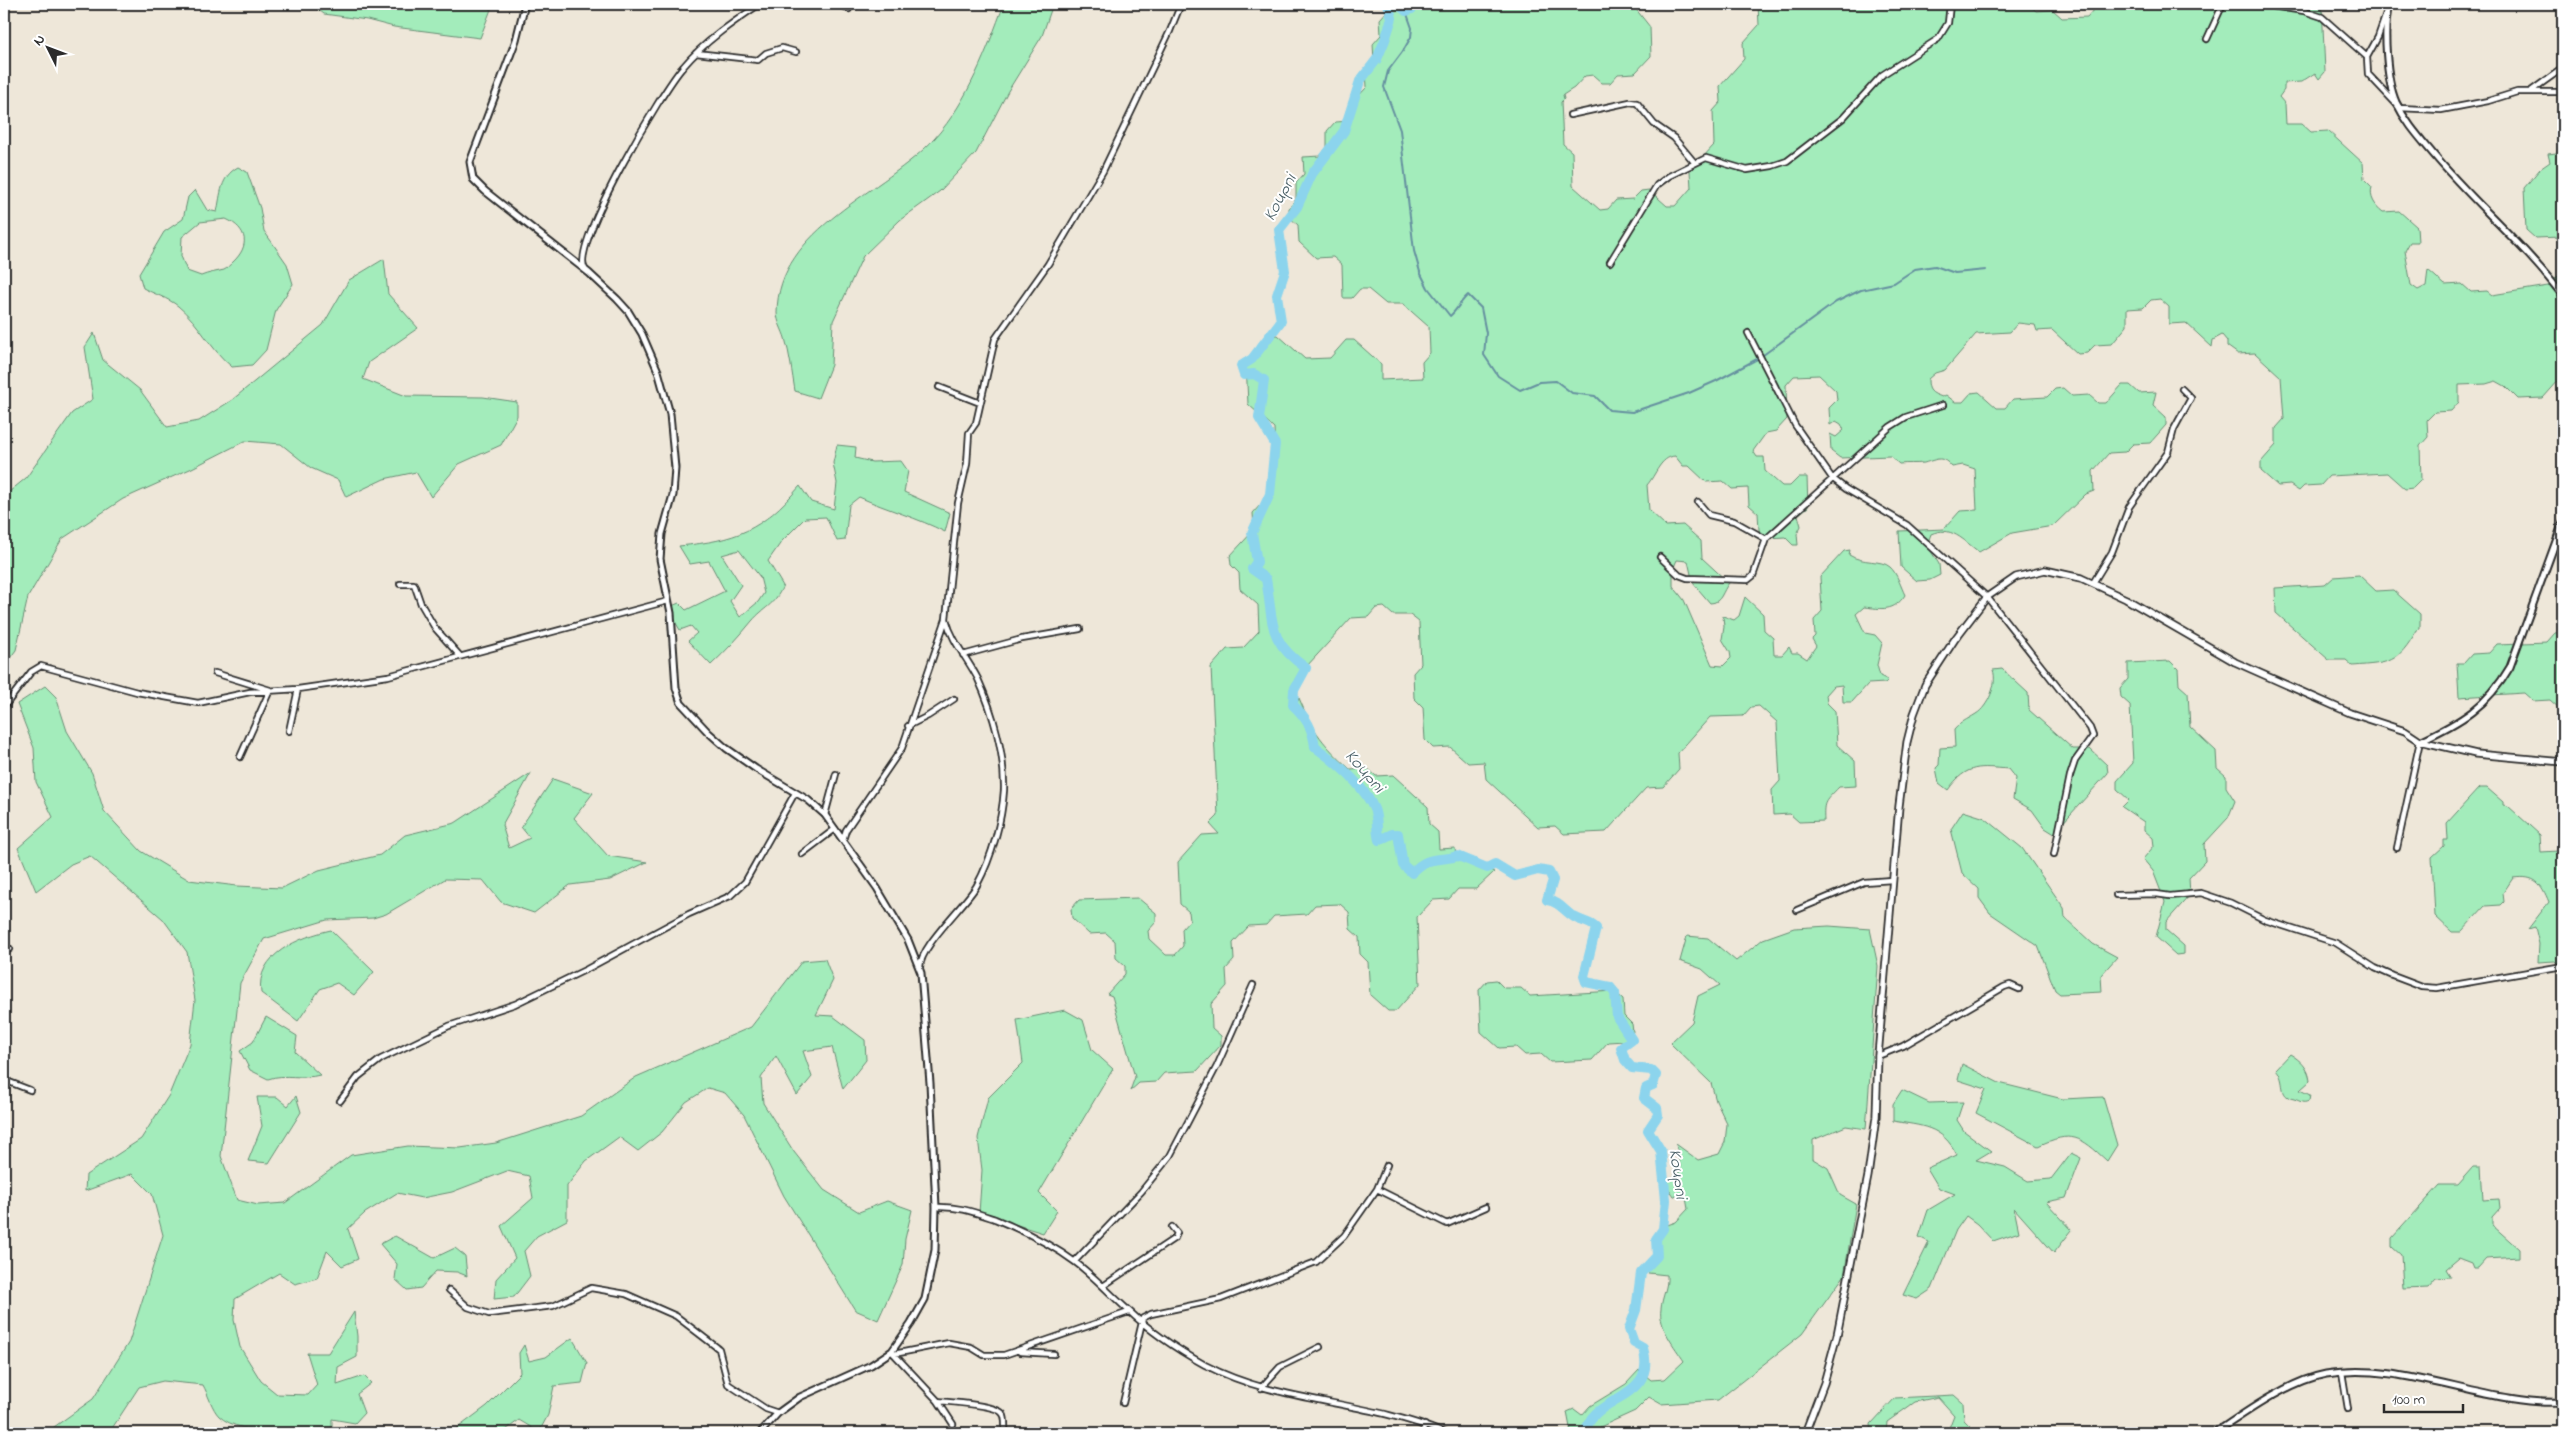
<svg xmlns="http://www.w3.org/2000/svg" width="2567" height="1437" viewBox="0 0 2567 1437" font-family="'Indie Flower',sans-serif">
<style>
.green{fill:#a3ecbb;stroke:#678c73;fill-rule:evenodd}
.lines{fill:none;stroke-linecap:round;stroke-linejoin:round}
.stream{stroke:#65909f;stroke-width:2}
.river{stroke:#8cd4ed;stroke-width:10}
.minor-casing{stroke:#2b2b2b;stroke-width:8}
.tertiary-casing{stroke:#2b2b2b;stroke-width:9}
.secondary-casing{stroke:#2b2b2b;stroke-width:9}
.minor{stroke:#fff;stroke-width:4.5}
.tertiary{stroke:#fff;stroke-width:5}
.secondary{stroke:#fff;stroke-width:5.5}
.labels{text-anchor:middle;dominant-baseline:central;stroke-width:4;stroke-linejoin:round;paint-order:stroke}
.water-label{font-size:18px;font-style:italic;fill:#485e65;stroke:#fff}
</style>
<rect width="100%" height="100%" fill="#eee7d9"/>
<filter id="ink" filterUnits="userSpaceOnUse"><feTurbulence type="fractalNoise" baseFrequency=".02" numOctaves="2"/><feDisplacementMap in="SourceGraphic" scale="10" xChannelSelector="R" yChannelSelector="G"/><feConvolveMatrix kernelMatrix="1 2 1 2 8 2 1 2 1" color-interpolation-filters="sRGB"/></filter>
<g filter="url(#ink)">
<path class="green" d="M311 4H493L480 38 394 27 367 20 324 14Z
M1004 4H1053L1042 36 1008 91 976 153 940 191 900 220 863 256 833 321 831 365 818 398 795 391C792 373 790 355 785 338 783 331 777 321 777 313 777 228 886 192 935 138 968 101 987 50 1004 4Z
M1388 4H1639L1635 8 1650 27 1651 56 1635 73 1618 74 1610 83H1602L1593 75 1585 76 1574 88 1563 95 1564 99 1561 102 1563 144 1572 152 1573 186 1600 210 1608 209 1616 200 1633 199 1641 191 1649 190 1667 206H1675L1691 188 1690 171 1714 145 1713 111 1721 102 1720 86 1744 59 1743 43 1759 25 1758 4H1922L1926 8 1951 7 1954 4H2028L2036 11 2053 10 2062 18 2087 17 2095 8 2128 6 2131 4H2322L2325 72 2319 79 2315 73 2301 82 2284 83V90L2279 97 2285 104 2286 124H2302L2311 132 2328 131 2363 163 2364 179 2372 187C2369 197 2375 206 2383 212L2399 211 2417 227 2418 242H2410L2405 251 2411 285 2418 290 2426 286 2428 270 2445 285 2462 284 2471 292 2487 291 2492 295 2548 286 2563 271V380H2559L2543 398 2518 399 2505 386 2496 381 2486 384 2459 385V402L2451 411 2435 412 2427 420 2428 437 2420 446 2421 480 2413 488 2405 489 2387 473 2329 476 2321 485 2304 486 2299 491 2290 485 2278 486 2261 471V462L2276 445V428L2284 419 2281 377 2255 353 2238 354 2227 346V341L2222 335 2213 340 2212 347 2186 323 2169 324V307L2160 299 2151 300 2143 308 2127 309V326L2112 344 2095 345 2087 353 2078 354 2052 330 2037 331 2035 325 2018 323 2010 332 1976 334 1945 370 1935 373 1928 379C1928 391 1931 393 1942 397L1946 395 1955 402H1963L1971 393 1979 392 1997 408H2005L2013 399 2047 397 2055 389 2063 388 2072 396 2089 395 2098 403H2106L2122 385H2130L2139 393 2156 392 2153 405 2166 417V425L2150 443 2133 444 2125 452 2109 453 2093 471 2094 491 2086 494 2053 526 2012 533 1979 552C1963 540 1951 525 1931 534L1927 545 1939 564 1940 575 1930 580 1917 581 1901 567 1899 531 1944 529 1960 511 1977 510 1975 469 1963 465 1952 467C1942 455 1938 459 1924 463 1916 464 1907 463 1899 464L1890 456 1840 458 1831 451 1830 434 1836 437 1844 430 1841 424 1836 421 1830 425 1829 408 1837 400 1836 391 1819 375 1794 376 1786 385 1787 419 1776 431 1766 433 1753 451 1757 457H1764L1765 471 1782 486H1790L1799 477H1807L1808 507 1798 515 1801 526 1797 534 1798 545H1793L1785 537 1768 538 1759 530 1758 513 1749 505 1748 488 1732 489 1723 481 1706 482 1689 466H1683L1675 456C1660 457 1656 475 1647 485L1649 510 1666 526 1683 525 1701 541 1702 558 1729 583C1722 591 1722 603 1710 603L1693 583 1688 561 1677 560 1673 569V586L1684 600 1712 665 1723 666 1731 658 1730 652 1722 639 1724 627 1723 616 1734 620 1739 616 1745 597 1763 614 1764 630 1773 638 1774 655H1782L1789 647 1792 653H1798L1807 659 1816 646 1812 639 1815 636 1814 620 1822 611 1820 577 1844 551 1850 550 1849 555C1863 564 1881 559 1890 567 1897 573 1901 587 1905 595 1894 612 1882 609 1864 607L1856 614 1865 633 1875 635 1882 643 1877 665 1880 676 1888 680 1885 683 1868 684 1852 702H1843L1842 685 1834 686 1826 695 1827 703 1835 711 1837 745 1855 761 1856 786 1839 787C1825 802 1823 800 1824 821L1799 822 1790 814 1773 815 1772 790 1780 781 1777 722 1759 706 1751 707 1743 716 1710 717 1678 753 1679 769 1663 787 1646 788 1606 832 1564 834 1555 826 1538 827 1486 779 1484 762 1468 763 1450 747 1433 748 1425 740 1423 707 1414 698 1413 673 1421 664 1419 622 1410 615H1393L1384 607 1376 608 1368 617 1351 618 1295 679 1297 703 1299 698C1313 732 1324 745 1350 769L1367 768 1376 776 1393 775 1428 807 1429 824 1438 832 1439 849 1455 848 1456 858 1461 857 1494 872 1476 889H1458L1449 899 1433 900 1417 917 1420 984 1396 1011H1388L1370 995 1368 962 1360 954 1359 937 1350 929 1349 912 1340 904 1315 905 1307 914 1274 916 1266 925 1249 926 1233 943 1234 960 1226 969 1227 986 1211 1004 1212 1028 1221 1036V1045L1197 1071 1164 1073 1156 1082 1139 1083 1130 1091 1135 1077 1112 996 1107 994 1125 974V966L1116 958 1115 941 1106 933 1089 934 1072 918 1071 909 1079 900 1138 898 1156 913V922L1148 931 1149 939 1166 955H1175L1183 946 1182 929 1190 920 1189 912 1180 904 1178 862 1202 835 1219 834 1210 824 1218 816 1211 667 1227 649 1243 648 1259 631 1258 605 1240 589 1239 573 1231 565 1230 556 1254 530 1253 513 1269 495 1268 479 1276 470 1274 428 1248 404 1246 362 1270 336 1278 335 1305 359 1330 358 1346 340H1354L1381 364V380L1423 378 1422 362 1430 353 1429 327 1403 304H1386L1368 289H1360L1352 298H1343L1342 265 1333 257 1316 258 1299 242 1298 225 1289 217V208L1296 199V183L1304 174 1303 157 1320 156 1327 147V131L1335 122 1351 121V104L1367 87 1366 70 1374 61 1373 44 1381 35 1380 19 1388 10Z
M2563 145V234L2561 237 2535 238 2526 230 2524 188 2540 169 2550 162 2548 154 2556 153Z
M238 167 247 172 260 208 264 231 287 264 293 284 276 310 266 350 252 365 232 367C210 349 200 324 178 306 168 298 154 294 143 288L139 274 164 232 183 219 188 197 195 190 207 210 217 212C221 194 220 177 238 167ZM226 219C248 229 250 246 233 262 230 264 227 269 224 270 216 272 208 273 201 276L187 271 181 256 182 237 200 222Z
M384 259 388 294 418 328 369 362 363 379 406 396 483 397 517 402V416L501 445 459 464 431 497 416 472 384 479 346 497 338 480 311 468 281 444 245 441 190 469 123 499 62 539 28 597 16 650 4 666V496L26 478 72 413 93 399 85 347 94 333 103 360 140 390 167 427 199 421 232 400 323 325 349 280Z
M837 445 856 447 855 458 872 462 901 461 908 471 904 492 950 513 945 532C918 518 888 510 859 497L849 505 845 540 837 541 826 517 805 518 782 541 768 561 783 586C773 607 765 606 752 621 739 637 726 651 711 665L688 641 697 633 691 626 680 630 667 608 679 603 686 610 725 591 709 561 690 564 679 546C737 540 761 531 800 486L811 502 834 509 837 483 833 463ZM739 550 760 577 764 593 758 602 740 617 730 601 741 585 722 555Z
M2359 575 2376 591 2393 590 2420 614V629L2417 630C2397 664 2390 663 2353 666L2346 660H2329L2276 613 2275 588 2325 585 2334 577Z
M2563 632V708H2559L2550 700 2533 701 2524 693 2459 697 2457 663H2464L2472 654 2489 653 2497 644 2547 642 2555 633Z
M2170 661 2178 669 2179 685 2188 693 2190 727 2216 751 2217 768 2226 776V787L2235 801 2228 818 2204 844 2205 861 2189 878 2190 895 2166 922V930L2184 946V954L2176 955 2156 937 2165 902 2153 871 2143 859 2154 846 2153 838 2144 830V822L2122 807 2129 800 2117 789V781L2133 763 2130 705 2121 697 2120 688 2128 679V663Z
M2002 669 2028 693 2029 710 2073 749H2090L2107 765 2108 773 2060 826 2061 838 2045 828 2032 810 2013 799 2016 778 2009 769C1980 767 1967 763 1948 790L1939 783 1936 768 1939 765 1940 748 1955 747 1954 730C1963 720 1965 721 1976 714 1988 707 1998 683 1993 670Z
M45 686 56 697 67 731 92 773 104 811 141 851 189 880 237 886 282 888 319 870 380 855 405 835 455 823 531 773 502 825 509 848 530 838 521 827 553 779 593 793 574 818 608 856 647 862 610 880 570 885 534 913 501 902 483 880 445 879 386 914 373 918 327 920 264 939 240 983 221 1156 237 1200 258 1205 285 1203 351 1155 408 1146 460 1148 496 1143 581 1116 636 1077 751 1027 802 961 825 959 833 980 816 1015 833 1016 865 1040 866 1060 843 1089 832 1047 803 1051 812 1077 797 1095 776 1056 761 1078 763 1103 794 1152 824 1190 859 1212 887 1201 912 1210 905 1239 903 1265 878 1320 855 1310 784 1196 744 1115 725 1093 708 1088 686 1102 662 1132 638 1151 619 1137 586 1161 567 1186V1220L537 1236 524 1251 530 1276 514 1297 494 1299 496 1279 515 1258 501 1226 533 1198 529 1176 507 1171 452 1192 422 1198 397 1193 365 1213 348 1229 358 1259 342 1266 327 1251 317 1278 295 1284 279 1273 235 1299 234 1320 240 1347 261 1381 277 1394 308 1395 317 1385 307 1353H328L354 1312 357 1336V1357L338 1367 337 1385 364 1376 371 1383 357 1394 364 1413 355 1423 332 1419V1431L337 1433C308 1433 241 1437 219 1416 212 1409 208 1394 203 1385L163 1381 139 1387 109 1433H51L54 1427 93 1399 129 1342 163 1235 152 1194 132 1174 85 1191 86 1175 141 1139 169 1095 190 1044 195 1000 187 952 163 919 90 856 71 864 36 891 18 848 53 817 36 782 34 748 17 704Z
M2479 788H2487L2503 802V805L2508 806 2540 835 2541 852 2558 851 2563 856V969L2555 961 2538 962 2539 944 2535 927 2528 929 2549 902C2541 883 2536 875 2513 878L2503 893 2504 902 2501 905 2485 906 2461 932H2452L2435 916 2432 857 2444 846V840H2448L2447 823Z
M1963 811 1985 818 2022 848 2064 908 2065 918 2093 944 2117 957 2101 975 2102 992 2060 994 2055 990 2038 946 1990 913 1979 898V889L1962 873 1951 829Z
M1829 926 1870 929 1878 966 1866 1129 1846 1126 1813 1140V1159L1828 1168 1840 1195 1856 1204 1844 1276 1802 1334 1718 1400 1661 1404 1649 1397 1635 1411 1600 1427 1597 1433H1571L1567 1412 1574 1409 1582 1415 1590 1406 1626 1384 1639 1370 1651 1380 1665 1379 1684 1361C1675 1347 1658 1327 1661 1309 1662 1296 1668 1288 1667 1275L1648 1273 1659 1228 1676 1222 1688 1209 1686 1198 1674 1196 1665 1183 1681 1171 1676 1144 1698 1160 1719 1154 1725 1142 1727 1124 1716 1101 1711 1083 1670 1043 1692 1022 1698 996 1720 985 1702 969 1680 961 1687 936 1708 938 1736 961 1763 939 1794 928Z
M331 930 374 972 354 995 337 983 320 989 298 1021 261 993C255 954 300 937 331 930Z
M1496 980 1504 988H1521L1530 996 1614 991 1623 999 1624 1016 1632 1024 1633 1032 1625 1041 1608 1042 1592 1060 1550 1062 1541 1054 1525 1055 1516 1047 1499 1048 1481 1032 1479 990 1487 981Z
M1065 1010 1083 1020 1092 1050 1113 1069 1039 1193 1057 1211 1043 1233 979 1213 982 1170 978 1138 988 1098 1023 1063 1017 1020Z
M266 1017 297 1036 295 1052 320 1075C302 1080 285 1073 268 1079L250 1070 240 1051 253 1042Z
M2290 1054C2300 1060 2309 1068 2310 1081L2300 1090 2310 1095 2309 1101C2302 1104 2301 1101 2294 1099 2277 1096 2287 1082 2276 1069Z
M1962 1064 1999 1083 2063 1099 2103 1097 2117 1145 2107 1161C2080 1136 2072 1130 2038 1146L1976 1113 1986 1089 1958 1080Z
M1902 1090 1929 1103 1963 1102 1957 1120 1964 1131 1991 1151 1976 1160 2005 1167 2028 1181 2051 1179 2071 1153 2081 1158 2066 1198 2046 1202 2072 1230 2054 1253 2014 1208 2019 1232 1993 1241 1977 1224 1966 1216 1956 1230 1932 1289 1917 1299 1903 1295 1929 1242 1919 1237 1928 1210 1955 1194 1939 1188 1927 1168 1957 1155C1942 1125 1921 1126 1893 1121V1104Z
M296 1096 301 1112 269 1163 248 1161 262 1126 257 1097H277L288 1106Z
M2473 1167H2481L2483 1200 2499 1199 2500 1208 2492 1217V1225L2519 1249V1257L2486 1259 2478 1268H2474L2472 1263 2459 1258 2446 1269 2451 1277 2436 1278 2428 1287 2403 1288 2401 1255 2392 1247V1238L2440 1185H2457Z
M395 1236 434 1258 455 1248 465 1256 467 1276 457 1272 436 1271 421 1288 407 1290 395 1279 397 1264 380 1244Z
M572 1338 587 1363 582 1383 554 1386 548 1415 539 1432 519 1420 502 1433H451L487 1406 520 1373 519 1353 524 1345 529 1361 546 1357Z
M1954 1395 1963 1403 1964 1420 1972 1428 1973 1433H1947L1954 1415 1938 1397 1915 1402 1887 1422 1886 1433H1872L1871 1424 1895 1398Z"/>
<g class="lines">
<path class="stream" d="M1406 11 1412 28 1411 37 1403 51 1388 71 1384 87 1400 130 1414 251 1420 272 1428 288 1450 316C1457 310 1460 302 1468 295L1481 308 1486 333 1484 355 1498 376 1520 390 1539 382 1556 381 1572 393 1595 396 1609 410 1632 412 1689 393 1716 381 1759 358 1836 302 1861 290 1894 283 1915 269 1935 266 1955 273 1986 270"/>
<path class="river" d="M1388 4 1392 18 1385 40 1377 59 1360 81 1344 131 1312 174 1297 207 1279 230 1285 271 1277 295 1281 321 1252 359 1241 366 1244 375 1254 374 1264 380 1259 418 1275 444 1270 494 1252 533 1257 562 1252 569 1266 579C1274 622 1266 640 1306 668L1294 690 1293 705C1306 717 1313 729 1315 747 1336 762 1363 784 1374 809 1378 818 1376 830 1379 840L1392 834H1398L1403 865 1412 873C1428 855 1437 862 1458 856L1487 868 1495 864 1515 876 1538 870 1549 872 1553 880 1547 900C1560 902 1564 911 1574 917 1582 922 1589 921 1596 928L1584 976 1586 982 1610 987 1615 993 1617 1017 1632 1040 1621 1048 1625 1060 1632 1068 1651 1070 1656 1075 1653 1085 1646 1088 1644 1098 1657 1108 1658 1115 1648 1130 1661 1151 1666 1200 1663 1229 1656 1239 1657 1256 1641 1273 1636 1310 1629 1329 1634 1343 1643 1348C1659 1402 1590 1394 1586 1433
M1398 4 1406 11 1412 9 1415 4"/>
<defs>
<path id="minor" d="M840 4 849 9
M2258 4 2304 11 2322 17 2367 57
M2388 8 2378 37 2367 57 2368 74 2400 108 2441 110 2488 101 2517 92H2563
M2207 39 2223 4
M696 53 758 60 766 53 782 48 796 52
M2531 91 2563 68
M1570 115 1630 102 1637 103 1654 124 1674 138 1694 162
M1610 262 1657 185 1669 176 1706 158 1747 170 1772 166 1787 161 1843 118 1882 75 1938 39 1948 23 1950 4
M585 269C569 247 663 89 683 67 704 42 733 22 760 4
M1748 333 1795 425 1832 478 1846 489 1907 525 1987 597 2090 728 2093 736 2075 761 2070 776 2054 854
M939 387 980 403
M1698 502 1709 515 1734 521 1766 539 1890 427 1906 417 1943 405
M1660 557 1679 575 1687 578 1748 580 1753 576 1766 539
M2093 583 2112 552 2129 507 2168 452 2174 429 2191 398 2182 389
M400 584H414L421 604 435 628 460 656
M963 655 1022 639 1080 629
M215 673 270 690 240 757
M4 707 31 672 41 666 137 692 198 703 250 692 298 689 388 676 668 601
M908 726 928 716 954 699
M289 731 298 689
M825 815 836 774
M843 840 846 830 902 748 946 619
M2397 848 2420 741
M802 854 835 829
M2116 895 2156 894 2170 896 2201 893 2231 903 2265 920 2336 943 2375 968 2393 976 2422 987 2437 988 2563 966
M1797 910 1864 882 1892 880
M4 952 10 949
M920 969C918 947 966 905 977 885 992 857 1002 821 1004 790 1005 754 993 712 978 679 968 659 952 642 946 619L958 503 967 464 969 433 976 423 995 339 1048 264 1103 171 1170 31 1181 4
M1878 1056 1903 1046 2004 987 2010 985 2019 989
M4 1080 30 1090
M340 1101 358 1077 381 1059 449 1026 515 1004 587 969 689 914 730 896 745 882 795 793
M1377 1189 1447 1224 1486 1207
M936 1207C958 1206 974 1212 995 1219 1022 1230 1051 1244 1075 1262 1094 1276 1110 1294 1128 1310 1150 1331 1178 1350 1205 1365 1280 1404 1367 1400 1444 1433
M1075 1261 1141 1192 1170 1156 1217 1066 1253 985
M1103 1286 1175 1238 1177 1233 1172 1227
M449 1290 468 1307 489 1314 553 1306 591 1288 626 1294 676 1316 719 1349 728 1384 766 1409 778 1413
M1020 1352 1054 1354
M893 1353 938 1401 953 1424
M894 1354 949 1343 971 1347 984 1355H1004L1129 1312
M2342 1372 2348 1409
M1261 1388 1280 1367 1320 1347
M938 1401C949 1402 998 1405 1003 1414 1006 1418 1005 1428 1005 1433
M1123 1403 1143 1318 1151 1314 1221 1299 1316 1262 1344 1236 1377 1189 1387 1165
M1422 1433 1425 1425"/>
<path id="tertiary" d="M525 4 516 40 470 162 473 179 485 191 589 273 617 299 628 311 642 334 658 371 670 414 675 468 673 495 662 534 660 559 671 613 676 688 681 703 708 732 726 748 756 769 808 800 825 815 877 888 908 940 921 973 930 1083 936 1207 935 1250 925 1299 911 1324 892 1351 871 1365 800 1397 778 1413 760 1433
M2389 4C2383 28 2386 79 2396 102 2406 123 2420 138 2434 155 2475 204 2525 245 2563 296
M2420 741C2461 722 2487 707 2510 667L2563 522
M2215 1433C2246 1412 2289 1381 2326 1374 2403 1360 2485 1406 2563 1402"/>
<path id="secondary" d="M1805 1433 1824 1383 1837 1335 1868 1176 1876 1117 1878 1056 1899 806 1907 742 1914 714 1925 685 1955 639 1987 597 2016 577 2045 570 2081 578 2126 599 2235 662 2350 713 2405 731 2420 741 2476 754 2563 762"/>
</defs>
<use href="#minor" class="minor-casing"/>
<use href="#tertiary" class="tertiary-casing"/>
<use href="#secondary" class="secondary-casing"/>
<use href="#minor" class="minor"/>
<use href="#tertiary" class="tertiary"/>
<use href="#secondary" class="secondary"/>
</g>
</g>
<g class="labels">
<g class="water-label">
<text transform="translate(1281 198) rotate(-62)">Koupni</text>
<text transform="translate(1364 772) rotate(49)">Koupni</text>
<text transform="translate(1677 1174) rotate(82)">Koupni</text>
</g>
</g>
<rect width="2567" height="1437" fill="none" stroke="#fff" stroke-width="20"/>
<rect x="10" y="10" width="2547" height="1417" fill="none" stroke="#2b2b2b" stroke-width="2" filter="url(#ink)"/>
<g transform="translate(48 48) rotate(312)" stroke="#ffffff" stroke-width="4" paint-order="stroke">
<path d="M0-4L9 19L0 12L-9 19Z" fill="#2b2b2b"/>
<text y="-8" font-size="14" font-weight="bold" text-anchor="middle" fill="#2b2b2b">N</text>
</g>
<path d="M2384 1404v8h79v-8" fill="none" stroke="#2b2b2b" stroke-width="2.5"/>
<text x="2392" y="1404" font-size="15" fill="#2b2b2b" stroke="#ffffff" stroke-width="4" paint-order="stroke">100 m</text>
</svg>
